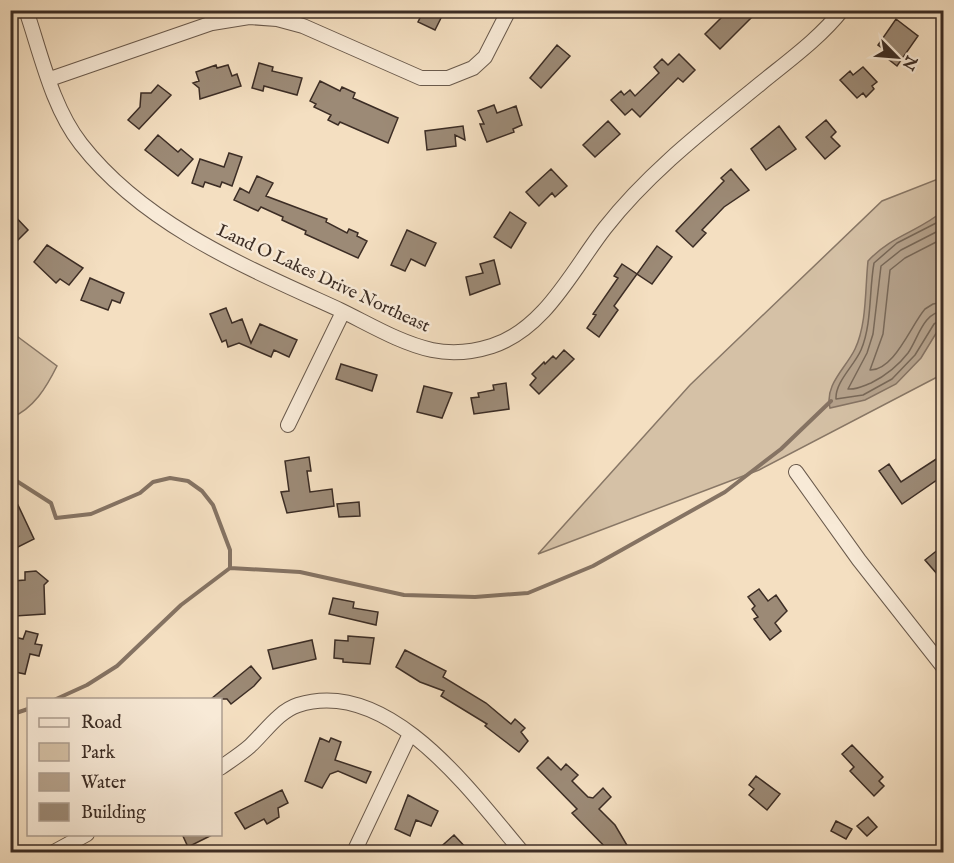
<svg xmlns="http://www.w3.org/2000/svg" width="954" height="863" viewBox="0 0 954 863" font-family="'IM FELL English',serif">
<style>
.green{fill:#d5c1a6;stroke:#876;stroke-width:1.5}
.water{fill:#b5a28c;stroke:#857363;stroke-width:1.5}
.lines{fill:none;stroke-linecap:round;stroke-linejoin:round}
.shore{stroke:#786858;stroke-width:1.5}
.stream{stroke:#857363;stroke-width:4}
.building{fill:#9c8a76;stroke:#3c2d25;stroke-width:1.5}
.minor-casing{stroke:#6a5a4c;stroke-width:16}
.minor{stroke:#f8ead7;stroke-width:14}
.labels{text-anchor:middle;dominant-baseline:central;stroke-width:5;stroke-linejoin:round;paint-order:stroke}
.street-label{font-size:18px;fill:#3c2d25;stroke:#f8ead7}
</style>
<rect width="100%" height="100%" fill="#f4dfc1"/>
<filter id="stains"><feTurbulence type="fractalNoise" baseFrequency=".00333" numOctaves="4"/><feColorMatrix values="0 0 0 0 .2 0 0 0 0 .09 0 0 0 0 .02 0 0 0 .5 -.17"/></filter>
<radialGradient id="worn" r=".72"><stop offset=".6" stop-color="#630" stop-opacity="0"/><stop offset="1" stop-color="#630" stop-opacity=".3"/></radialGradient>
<path class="green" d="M943 177V374L759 470 538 554 690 385 882 201Z
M10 331 57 366C46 388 34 408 11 418Z"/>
<path class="water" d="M943 211V322L921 358 896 384 865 400 830 408C824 385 846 368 855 349 867 324 865 288 868 261 892 235 918 232 943 211Z"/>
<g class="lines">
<path class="shore" d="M944 219 897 243 874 263C869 291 872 324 861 350 854 366 835 382 836 399L863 395 892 379 915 355 934 324 944 318
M944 228 901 250 881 266 873 334 867 353 848 389C856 390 863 386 871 383 885 376 898 366 908 353 918 339 923 312 944 311
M944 238 905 258 890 270 883 334 870 370C894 371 911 325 925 309L933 304 944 302"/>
<path class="stream" d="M10 482 15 480 51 503 56 518 91 514 140 493 153 482 170 478 188 481 202 491 213 505 230 550V568
M54 700 87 685 117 666 181 605 230 568 300 572 404 595 475 597 528 593 593 566 725 492 781 449 831 401
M10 715 28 709"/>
</g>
<path class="building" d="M424 10 442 16 435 30 418 22Z
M729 10H759L720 49 705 34Z
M896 19 918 36 897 66 883 55 886 51 878 45Z
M557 45 570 56 541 88 530 78Z
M679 54 695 70 683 82 678 78 640 117 632 109 625 115 611 100 621 91 624 95 630 90 635 96 659 73 654 67 662 59 668 65Z
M259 63 273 67 272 71 302 78 297 95 264 86 263 91 252 88Z
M216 65 217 68 228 65 232 76 237 74 241 86 200 99 199 88 193 83 199 81 196 72Z
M863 67 877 82 872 86 874 89 866 97 863 93 857 98 840 80 850 71 853 75Z
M320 81 340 91 342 87 355 93 353 98 398 118 388 143 340 122 338 125 328 120 331 115 314 107 316 104 310 101Z
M158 85 171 95 139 129 128 120 140 107 141 93H151Z
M494 105 497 113 516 106 522 125 513 129 514 132 487 142 480 124H484L478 111Z
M826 120 836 132 831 137 840 146 825 159 806 137Z
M608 121 620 134 595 157 583 145Z
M463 126 465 140 455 135 456 146 427 150 425 131Z
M779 126 796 149 766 170 751 149Z
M158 135 178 152 181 149 193 159 178 176 145 150Z
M229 153 242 157 232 186 222 182 220 187 205 182 203 187 192 183 200 159 224 167Z
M551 169 567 186 555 197 552 193 539 206 526 192Z
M731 169 749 190 724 207 702 230 706 233 693 247 676 231 724 181 721 178Z
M257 176 273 183 266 196 327 219 326 222 347 233 349 229 358 233 357 236 367 241 358 258 305 234 306 231 282 220 283 217 261 207 258 211 234 200 240 188 249 193Z
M10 211 28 230 10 248Z
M510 212 526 223 511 248 494 237Z
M407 230 436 243 425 266 411 259 405 271 391 265Z
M47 245 83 268 69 285 60 279 56 283 34 262Z
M657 246 672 257 652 284 637 274Z
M494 260 500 284 470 295 466 277 483 273 480 264Z
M622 264 637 274 614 306 618 310 599 337 587 328 596 315 593 314 618 278 614 276Z
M90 278 124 293 120 303 112 300 108 310 81 300Z
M226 308 232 323 242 319 251 343 260 324 297 340 289 357 274 350 271 357 239 343 228 347 226 340 222 342 210 314Z
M564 350 574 359 539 394 530 385 536 378 532 374 544 362 545 364 553 356 556 359Z
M341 364 377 375 372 391 336 379Z
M506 383 509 409 474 414 471 398 479 397 478 393 494 390 493 385Z
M424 386 452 393 442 418 417 412Z
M944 454V475L902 504 879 471 889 464 901 482Z
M309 457 311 471H307L310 492 332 489 334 506 287 513 281 492 289 491 285 461Z
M359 502 360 516 339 517 337 504Z
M18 505 34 539 10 551V509Z
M944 545V582L925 560Z
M36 571 48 581 44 585 45 614 15 616 13 581 25 580V572Z
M759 589 768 601 776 595 787 611 775 623 781 631 770 640 754 619 758 617 752 609 755 606 748 597Z
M333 598 354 602 353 608 378 612 376 625 329 614Z
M26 631 38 634 35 644 42 645 39 656 30 654 25 674 10 671V636L23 639Z
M348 636 374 638 370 664 343 662V659L334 658 335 640 348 641Z
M312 640 316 659 273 669 268 650Z
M405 650 446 671 443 677 486 703 511 724 515 719 525 728 521 732 528 741 519 752 485 726 487 724 441 696 444 691 420 682 396 667Z
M251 666 261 678 254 686 231 704 227 699H211Z
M320 738 329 742 331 738 341 742 335 760 371 772 366 783 338 771 330 774 322 788 305 781Z
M852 745 883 777 879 781 884 786 874 796 850 771 854 767 842 754Z
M548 757 561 770 566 764 578 775 572 781 588 797 593 798 603 788 611 797 599 809 615 825 631 852H610L572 813 577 809 537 768Z
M756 776 780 794 767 810 749 795 754 789 749 785Z
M282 790 288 803 278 808 279 817 267 824 264 819 245 829 235 813Z
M408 795 438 811 431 826 416 820 410 836 395 829Z
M868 817 877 827 867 836 857 826Z
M836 821 852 829 846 839 831 831Z
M182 834H214L188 847Z
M454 835 470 852H435Z"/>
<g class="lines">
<defs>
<path id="minor" d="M26 10C41 54 52 107 81 144 145 226 248 268 340 310 369 324 400 343 432 350 451 354 473 352 492 346 545 329 573 269 605 228 649 172 705 129 760 84 788 61 819 39 842 10
M50 79 212 23 249 17 277 19 303 26 421 78H448L473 68 485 57 509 10
M288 425 343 312
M796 472 859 560 944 668
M220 768C230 761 241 754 250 746 265 732 279 711 298 705 389 676 472 793 522 852
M54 852 87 834
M354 852 410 734"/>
</defs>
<use href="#minor" class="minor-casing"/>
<use href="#minor" class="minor"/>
</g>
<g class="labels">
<g class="street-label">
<text transform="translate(323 279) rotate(25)">Land O Lakes Drive Northeast</text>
</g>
</g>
<rect width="954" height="863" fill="none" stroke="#f4dfc1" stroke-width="36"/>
<rect x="12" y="12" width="930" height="839" fill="none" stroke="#3c2d25" stroke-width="3"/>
<rect x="18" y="18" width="918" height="827" fill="none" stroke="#3c2d25" stroke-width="1.5"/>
<rect x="27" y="698" width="195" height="138" fill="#f8ead7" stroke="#ad9e90" stroke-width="1.5"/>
<rect x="39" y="718" width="30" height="9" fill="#f8ead7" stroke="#ad9e90" stroke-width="1.5"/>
<text x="81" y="728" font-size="18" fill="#3c2d25">Road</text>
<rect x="39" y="743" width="30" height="18" fill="#d5c1a6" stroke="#ad9e90" stroke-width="1.5"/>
<text x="81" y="758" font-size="18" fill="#3c2d25">Park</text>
<rect x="39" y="773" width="30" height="18" fill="#b5a28c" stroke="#ad9e90" stroke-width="1.5"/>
<text x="81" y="788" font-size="18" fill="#3c2d25">Water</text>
<rect x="39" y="803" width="30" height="18" fill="#9c8a76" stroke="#ad9e90" stroke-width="1.5"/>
<text x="81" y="818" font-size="18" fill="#3c2d25">Building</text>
<g transform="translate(897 57) rotate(115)" stroke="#f8ead7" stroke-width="4.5" paint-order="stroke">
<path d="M0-4.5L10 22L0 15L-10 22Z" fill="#3c2d25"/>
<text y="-9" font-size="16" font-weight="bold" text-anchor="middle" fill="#3c2d25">N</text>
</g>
<rect width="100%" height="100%" filter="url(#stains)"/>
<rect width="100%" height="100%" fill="url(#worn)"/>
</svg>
